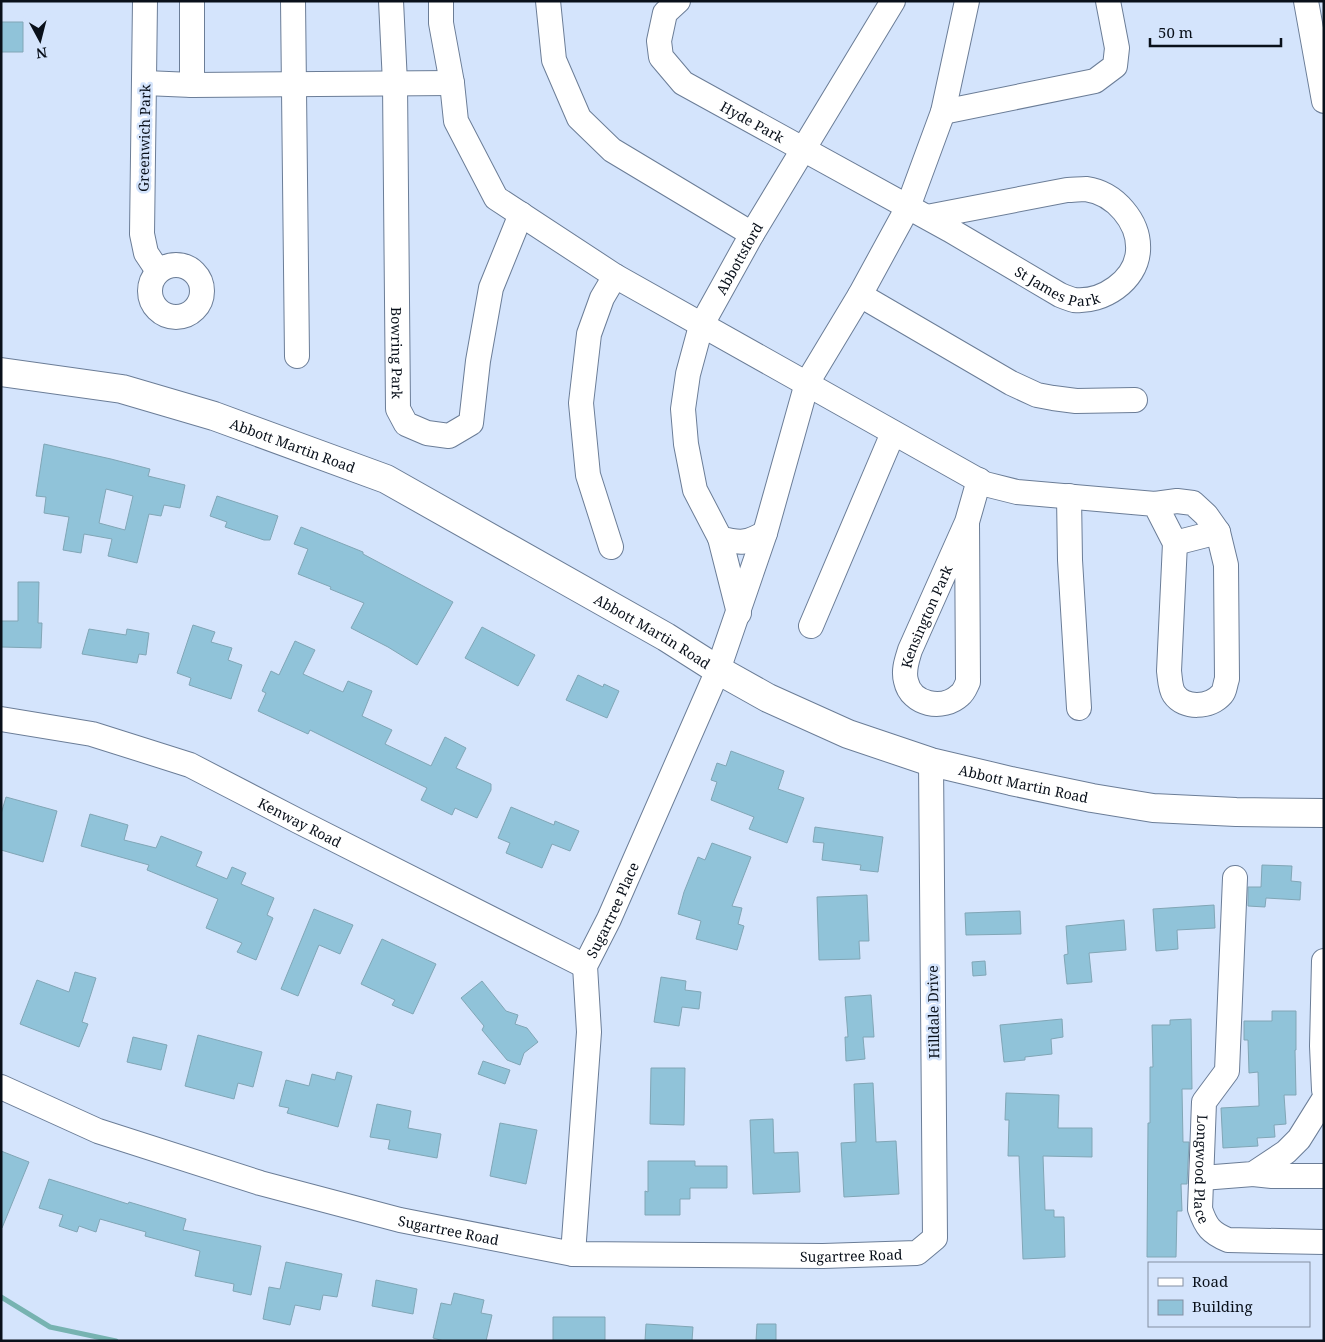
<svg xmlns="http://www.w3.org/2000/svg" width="1325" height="1342" viewBox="0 0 1325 1342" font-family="'Noto Serif',serif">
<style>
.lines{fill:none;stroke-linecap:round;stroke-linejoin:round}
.stream{stroke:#77b3b1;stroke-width:5}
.building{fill:#90c3d9;stroke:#81a6b6;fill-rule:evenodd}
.minor-casing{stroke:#6b7d97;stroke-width:26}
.major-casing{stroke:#6b7d97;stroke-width:30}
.minor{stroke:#fff;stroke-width:24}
.major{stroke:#fff;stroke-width:28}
.labels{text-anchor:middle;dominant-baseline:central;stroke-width:5;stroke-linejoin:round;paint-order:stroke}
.street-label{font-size:14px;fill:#09101a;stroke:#d4e4fc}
</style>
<rect width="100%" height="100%" fill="#d4e4fc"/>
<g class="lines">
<path class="stream" d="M1 1297 50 1327 116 1341"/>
</g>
<path class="building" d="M1 22H23V52H1Z
M44 444 111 459 150 469 148 476 185 485 180 508 164 505 161 516 149 514 137 563 108 556 112 539 84 534 81 553 63 550 69 517 44 513 46 497 36 496ZM106 489 133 496 125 530 99 523Z
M217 496 278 516 270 540H264L225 527 227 522 210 516Z
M301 527 363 552V554L453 602 417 665 388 647 351 628 364 603 330 589 331 587 298 574 308 549 294 544Z
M18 582H39L38 623H42L41 648 1 647V621H18Z
M193 625 215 632 211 642 232 648 228 660 242 665 231 699 189 685 191 678 177 673Z
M482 627 535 655 518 686 465 658Z
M89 629 126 635 127 629 149 633 146 655 139 654 137 663 82 654Z
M295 641 315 650 303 674 343 692 348 681 372 691 362 716 392 730 385 744 431 766 445 737 466 748 456 768 491 784V790L477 818 455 808 452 815 421 800 427 788 310 730 308 734 258 711 266 693 262 691 271 671 279 675Z
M578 675 603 687 604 684 619 691 607 718 566 700Z
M731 751 784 771 778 789 804 798 787 843 749 829 754 817 711 800 717 782 711 780 717 763 726 766Z
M6 797 57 811 43 862 1 850V814Z
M511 807 554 825 555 821 579 831 570 851 552 844 542 868 506 853 510 843 498 838Z
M90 814 128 825 124 840 156 848 161 836 202 852 196 866 227 879 232 867 246 873 241 884 274 898 267 915 273 918 256 960 237 952 242 943 206 928 218 899 147 870 149 865 81 846Z
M815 827 883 837 878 872 860 870 861 865 822 860 824 843 813 842Z
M712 843 751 857 732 906 742 908 738 924 744 926 737 950 696 939 701 921 678 914 684 892 698 857 705 860Z
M1262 865 1292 866 1291 881 1301 882 1300 900 1266 898 1265 907 1248 906V887H1261Z
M867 895 869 941H859L860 959 819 960 817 897Z
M1214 905 1215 928 1177 930 1178 949 1156 951 1153 909Z
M314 909 353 925 340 954 319 945 298 996 281 989Z
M1020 911 1021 934 966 935 965 913Z
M1124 920 1126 950 1089 953 1092 982 1067 984 1064 955 1068 954 1066 926Z
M382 939 436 964 413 1014 392 1005 395 1000 361 984Z
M985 961 986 975 973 976 972 962Z
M75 972 96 978 82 1022 88 1024 79 1047 20 1024 37 980 69 992Z
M661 977 686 981 685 990 701 992 699 1009 682 1007 679 1026 654 1022Z
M482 981 506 1011 518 1015 515 1024 527 1028 538 1042 524 1053 520 1065 507 1060 482 1030 484 1026 461 998Z
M871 995 874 1037H863L865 1059 846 1061 845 1037H848L845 997Z
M1272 1011H1296V1050H1295L1296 1095H1284L1286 1124 1274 1125 1275 1137 1257 1138 1258 1146 1223 1148 1221 1108 1259 1106 1258 1072 1249 1073 1248 1040H1244V1021H1272Z
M1062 1019 1063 1037 1051 1039 1052 1054 1025 1057V1060L1004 1062 1000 1025Z
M1191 1019 1192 1089H1182L1183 1142H1189L1187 1184H1181L1182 1211H1177L1176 1257H1147L1148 1123H1150V1067H1153L1152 1025H1170V1020Z
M198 1035 262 1052 253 1087 238 1083 234 1099 185 1086Z
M133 1037 167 1045 161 1070 127 1062Z
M483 1061 510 1070 505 1084 478 1074Z
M651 1068H685L684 1125 650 1124Z
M337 1072 352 1076 338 1127 287 1113 289 1108 279 1106 286 1080 309 1086 312 1074 335 1080Z
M873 1083 876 1142 896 1141 899 1194 844 1197 841 1143 856 1142 854 1084Z
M1006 1093 1059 1095 1058 1128H1092V1157L1043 1156 1045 1210H1054V1217H1064L1065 1257 1023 1259 1019 1156H1008L1009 1120H1005Z
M377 1104 411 1111 408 1128 441 1134 437 1158 388 1149 390 1140 370 1137Z
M773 1119 774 1153 798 1152 800 1192 753 1194 750 1120Z
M500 1123 537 1130 526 1184 490 1176Z
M1 1151 29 1162 2 1228 1 1227Z
M648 1161H695V1166H727V1188H690V1199H680V1215H645V1191L648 1192Z
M49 1179 128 1204 129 1202 186 1219 183 1230 261 1246 251 1295 233 1291 234 1284 195 1276 200 1251 145 1236 146 1232 100 1219 96 1232 79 1226 77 1232 59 1226 63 1215 39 1208Z
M286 1262 342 1274 337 1297 323 1295 320 1310 295 1305 290 1325 263 1319 269 1287 280 1289Z
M376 1280 417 1289 413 1314 372 1306Z
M454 1293 484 1300 481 1313 492 1315 486 1341H444L433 1338 441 1303 451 1305Z
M553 1317H605V1341H553Z
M646 1324 693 1327 692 1341H645Z
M757 1324H776V1341H756Z"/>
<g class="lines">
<defs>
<g id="minor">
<path d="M145 1 142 234 146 253 158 271"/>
<path d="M192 1V85"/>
<path d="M293 1 297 356"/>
<path id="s1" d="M391 1 395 83 398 409 406 424 427 433 449 436 471 423 478 361 491 288 521 214"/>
<path d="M441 1V23L452 83 456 121 496 198 615 276 985 484 1017 492 1155 504 1177 501 1193 503 1206 515 1218 532 1226 565 1227 679C1225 684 1225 691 1222 694 1210 708 1184 709 1174 694 1170 688 1170 678 1169 671L1175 543 1155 504"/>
<path d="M548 1 554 60 579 118 612 150 752 234"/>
<path id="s2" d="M678 1 665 13 659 41 661 57 683 83 950 230 1060 295C1065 297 1070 299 1074 300 1102 303 1136 281 1138 251 1140 222 1115 193 1086 189 1080 189 1073 190 1067 190L927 217"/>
<path d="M1306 1 1324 101"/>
<path d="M145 83 192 85 452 83"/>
<path d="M943 112 1095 81 1115 66 1117 48 1108 1"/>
<circle cx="176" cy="291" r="26"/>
<path d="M860 295 1011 383 1037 395 1053 398 1076 401 1135 400"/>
<path d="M1069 496 1070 560 1079 708"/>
<path id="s3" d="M967 522 968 682C966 686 964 692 960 695 943 711 911 705 906 681 903 670 907 660 910 650L967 522 979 480"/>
<path id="s4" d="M765 533C747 543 741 544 720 538L695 490 686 444 683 409 688 374 701 326 752 234 893 1"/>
<path d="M720 538 739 613"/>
<path d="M1175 543 1218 532"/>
<path d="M611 547 588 475 581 403 589 334 602 298 615 276"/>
<path d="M811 626 893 433"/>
<path id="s5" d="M1 719 92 734 190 765 298 821 585 966"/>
<path id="s6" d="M1235 878 1227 1071 1204 1102 1200 1209C1206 1227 1211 1233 1228 1240L1324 1242"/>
<path d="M1324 961 1322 1046 1324 1090"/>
<path id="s7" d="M1 1087 98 1131 260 1183 400 1220 573 1254 823 1256 917 1253 935 1238 931 762"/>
<path d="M1253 1174 1272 1176H1324"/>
<path d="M1202 1178 1253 1174 1286 1152 1299 1139 1324 1099"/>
<path id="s8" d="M573 1254 589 1032 585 966 609 919 718 670 765 533 807 383 860 295 908 207 943 112 967 1"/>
</g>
<g id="major">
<path id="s9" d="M1 372 122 389 214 416 386 479 666 637 718 670 768 698 848 734 931 762 1011 781 1092 798 1153 808 1236 812 1324 813"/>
</g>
</defs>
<use href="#minor" class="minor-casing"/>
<use href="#major" class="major-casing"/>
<use href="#minor" class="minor"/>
<use href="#major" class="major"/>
</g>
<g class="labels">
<g class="street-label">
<text stroke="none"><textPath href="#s2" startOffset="176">Hyde Park</textPath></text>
<text transform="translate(144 138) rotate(-89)">Greenwich Park</text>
<text stroke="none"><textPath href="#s4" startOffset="346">Abbottsford</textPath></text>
<text stroke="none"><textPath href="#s2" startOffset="524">St James Park</textPath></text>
<text stroke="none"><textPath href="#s1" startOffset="352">Bowring Park</textPath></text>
<text stroke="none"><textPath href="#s9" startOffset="302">Abbott Martin Road</textPath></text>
<text stroke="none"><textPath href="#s3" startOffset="311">Kensington Park</textPath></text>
<text stroke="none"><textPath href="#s9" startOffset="708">Abbott Martin Road</textPath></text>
<text stroke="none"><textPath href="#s9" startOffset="1112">Abbott Martin Road</textPath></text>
<text stroke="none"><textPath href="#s5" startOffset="319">Kenway Road</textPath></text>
<text stroke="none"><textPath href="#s8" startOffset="351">Sugartree Place</textPath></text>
<text transform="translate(933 1012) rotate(-91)">Hilldale Drive</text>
<text stroke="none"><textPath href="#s6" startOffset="299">Longwood Place</textPath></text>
<text stroke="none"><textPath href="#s7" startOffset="471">Sugartree Road</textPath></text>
<text stroke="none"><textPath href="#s7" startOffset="876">Sugartree Road</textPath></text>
</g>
</g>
<rect width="1325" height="1342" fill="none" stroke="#09101a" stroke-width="5"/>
<rect x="1148" y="1262" width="162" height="65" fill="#d4e4fc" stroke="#838fa2"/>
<rect x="1158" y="1278" width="25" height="8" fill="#ffffff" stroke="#838fa2"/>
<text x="1192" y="1287" font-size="15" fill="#09101a">Road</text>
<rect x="1158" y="1300" width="25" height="15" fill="#90c3d9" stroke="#838fa2"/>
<text x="1192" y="1312" font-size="15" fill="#09101a">Building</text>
<g transform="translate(40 40) rotate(173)" stroke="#d4e4fc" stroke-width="4" paint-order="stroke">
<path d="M0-4L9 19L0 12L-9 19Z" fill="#09101a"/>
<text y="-8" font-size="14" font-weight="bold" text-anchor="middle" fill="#09101a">N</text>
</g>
<path d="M1150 38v8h131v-8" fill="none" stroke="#09101a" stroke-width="2.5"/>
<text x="1158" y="38" font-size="15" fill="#09101a" stroke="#d4e4fc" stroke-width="4" paint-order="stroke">50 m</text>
</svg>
